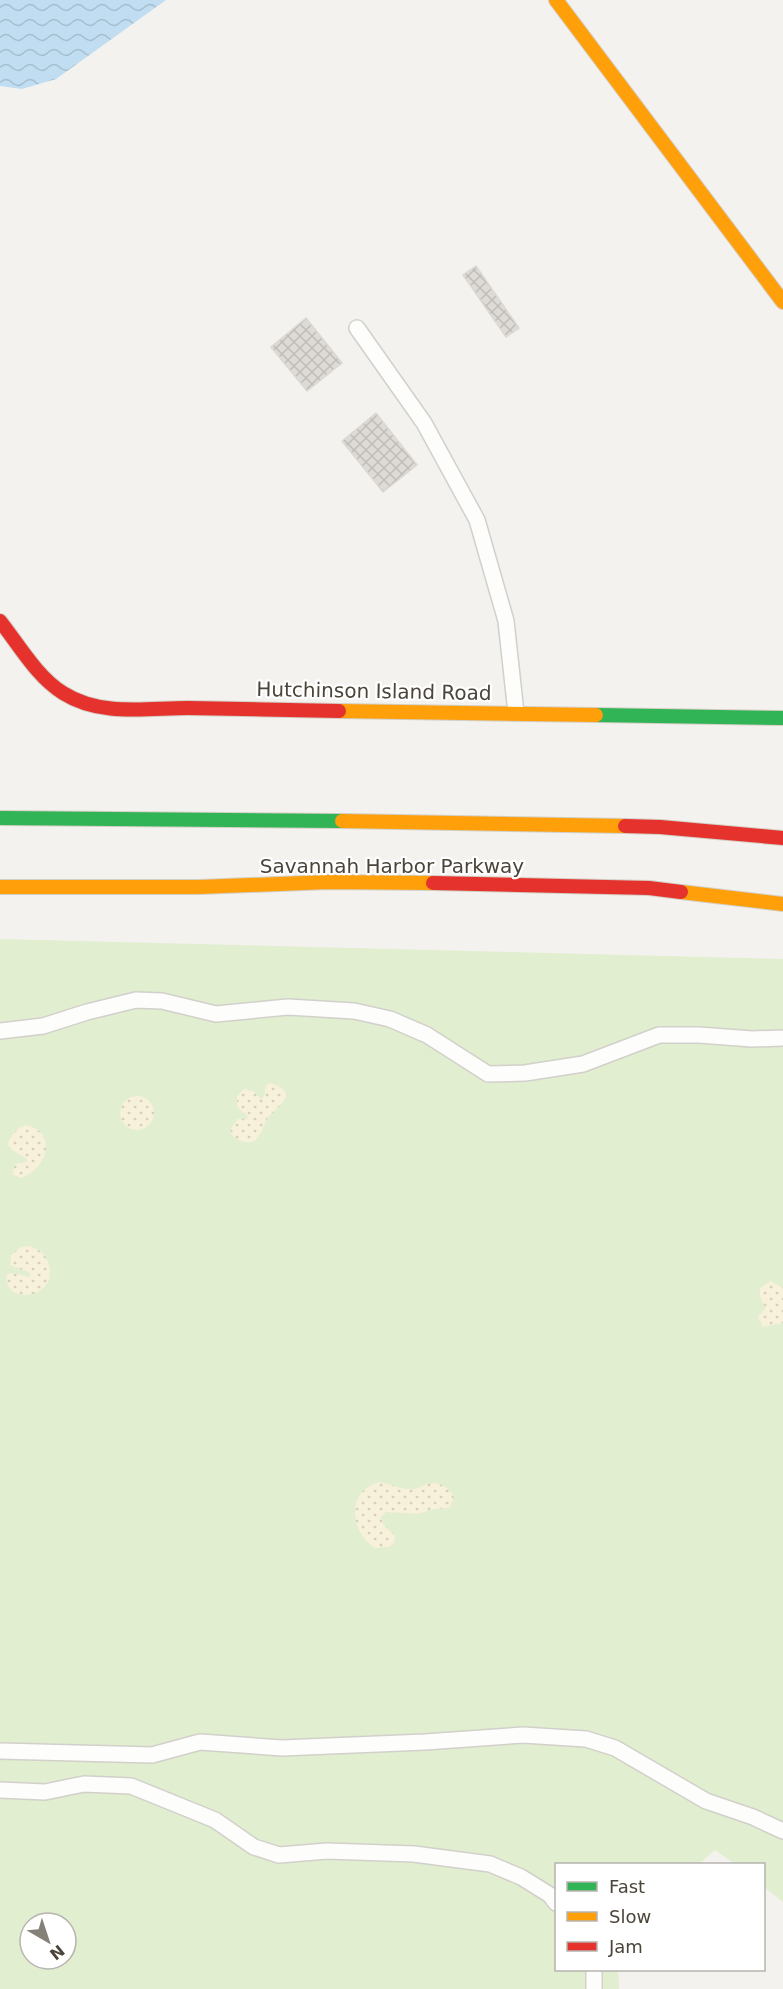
<svg xmlns="http://www.w3.org/2000/svg" width="783" height="1989" viewBox="0 0 783 1989" font-family="'DejaVu Sans',sans-serif">
<style>
.green{fill:#e1eecf;fill-rule:evenodd}
.sand{fill:url(#sand-dots)}
.water{fill:url(#water-waves)}
.building{fill:url(#building-cross-hatch);stroke:#dcd9d4;stroke-width:1.5}
.lines{fill:none;stroke-linecap:round;stroke-linejoin:round}
.lane-casing{stroke:#d2d0cb;stroke-width:18}
.fast-casing{stroke:#d3cfc5;stroke-width:16}
.slow-casing{stroke:#d3cfc5;stroke-width:16}
.jam-casing{stroke:#d3cfc5;stroke-width:16}
.lane{stroke:#fdfdfc;stroke-width:15}
.fast{stroke:#30b455;stroke-width:14}
.slow{stroke:#ff9f0a;stroke-width:14}
.jam{stroke:#e5322d;stroke-width:14}
.labels{text-anchor:middle;dominant-baseline:central;stroke-width:4.5;stroke-linejoin:round;paint-order:stroke}
.street-label{font-size:20px;fill:#4b4439;stroke:#fff}
</style>
<defs>
<pattern id="sand-dots" width="8" height="8" patternUnits="userSpaceOnUse" patternTransform="scale(1.5)"><rect width="8" height="8" fill="#f7f0da"/><path d="M2 2h.1M6 6h.1" fill="none" stroke="#d5cfbc" stroke-width="1.8" stroke-linecap="round"/></pattern>
<pattern id="water-waves" width="16" height="10" patternUnits="userSpaceOnUse" patternTransform="scale(1.5)"><rect width="16" height="10" fill="#c0ddf1"/><path d="M0 5q4-4 8 0t8 0" fill="none" stroke="#a6bfcf"/></pattern>
<pattern id="building-cross-hatch" width="8" height="8" patternUnits="userSpaceOnUse" patternTransform="scale(1.5)"><rect width="8" height="8" fill="#dedbd6"/><path d="M0 0l8 8M0 8l8-8" fill="none" stroke="#c0bdb8"/></pattern>
</defs>
<rect width="100%" height="100%" fill="#f4f2ee"/>
<path class="green" d="M0 939 783 959V1902L764 1887V1864H735L715 1850 699 1864H556V1970H618L619 1989H0ZM30 1923H66V1959H30Z"/>
<path class="sand" d="M270 1083C305 1093 273 1109 267 1119 264 1124 263 1131 259 1136 252 1147 238 1142 231 1134V1128L238 1119H247L248 1116 237 1107V1096L244 1089C253 1090 256 1093 261 1099L264 1096 266 1085Z
M120 1113a17 17 0 1 1 34 0a17 17 0 1 1-34 0Z
M26 1125C60 1132 46 1170 21 1178L12 1174 15 1164 27 1162V1159L9 1148 8 1142C13 1134 17 1127 26 1125Z
M27 1246C37 1248 44 1252 48 1262 62 1301 0 1306 7 1274L13 1273 29 1277 31 1275 28 1272 10 1265 11 1255 21 1247Z
M771 1281 783 1288V1323L763 1327 758 1317 766 1307C760 1301 759 1296 760 1288Z
M380 1482C390 1484 402 1490 413 1489 418 1489 422 1486 427 1484 439 1481 449 1486 454 1498L449 1508 435 1509 417 1514 386 1512 381 1517 383 1524 395 1536 394 1543 389 1547 375 1548C349 1532 346 1489 380 1482Z"/>
<path class="water" d="M0 0H166L56 79 22 89 0 86Z"/>
<path class="building" d="M476 266 519 328 506 337 463 275Z
M306 318 342 363 307 391 271 347Z
M376 413 417 465 383 492 342 441Z"/>
<g class="lines">
<defs>
<path id="lane" d="M357 328 424 423 477 520 506 621 516 713
M0 1031 43 1026 87 1012 136 1000 162 1001 216 1014 288 1007 354 1011 390 1019 427 1035 488 1074 525 1073 583 1064 659 1035H699L752 1039 783 1038
M0 1751 152 1755 200 1742 282 1748 425 1742 523 1735 586 1739 615 1748 706 1801 753 1817 783 1831
M0 1790 45 1792 84 1784 131 1786 215 1820 254 1847 279 1855 327 1851 414 1854 490 1864 521 1877 550 1895 556 1903
M594 1970V1989"/>
<path id="fast" d="M596 715 783 718
M0 818 342 821"/>
<path id="slow" d="M556 0 783 302
M339 711 596 715
M342 821 625 826
M0 887H199L329 882 433 883
M681 892 783 904"/>
<path id="jam" d="M0 621C19 645 37 677 63 693 101 717 147 708 188 708 238 709 289 710 339 711
M625 826 660 827 783 838
M433 883 649 888 681 892"/>
</defs>
<use href="#lane" class="lane-casing"/>
<use href="#fast" class="fast-casing"/>
<use href="#slow" class="slow-casing"/>
<use href="#jam" class="jam-casing"/>
<use href="#lane" class="lane"/>
<use href="#fast" class="fast"/>
<use href="#slow" class="slow"/>
<use href="#jam" class="jam"/>
</g>
<g class="labels">
<g class="street-label">
<text transform="translate(374 691) rotate(1)">Hutchinson Island Road</text>
<text x="392" y="866">Savannah Harbor Parkway</text>
</g>
</g>
<rect x="555" y="1863" width="210" height="108" fill="#ffffff" stroke="#b7b4b0" stroke-width="1.5"/>
<rect x="567" y="1882" width="30" height="9" fill="#30b455" stroke="#b7b4b0" stroke-width="1.5"/>
<text x="609" y="1893" font-size="18" fill="#4b4439">Fast</text>
<rect x="567" y="1912" width="30" height="9" fill="#ff9f0a" stroke="#b7b4b0" stroke-width="1.5"/>
<text x="609" y="1923" font-size="18" fill="#4b4439">Slow</text>
<rect x="567" y="1942" width="30" height="9" fill="#e5322d" stroke="#b7b4b0" stroke-width="1.5"/>
<text x="609" y="1953" font-size="18" fill="#4b4439">Jam</text>
<g transform="translate(48 1941) rotate(141)"><circle r="28" fill="#ffffff" stroke="#b7b4b0" stroke-width="1.5"/>
<path d="M0-4.5L10 22L0 15L-10 22Z" fill="#868178"/>
<text y="-9" font-size="16" font-weight="bold" text-anchor="middle" fill="#4b4439">N</text>
</g>
</svg>
